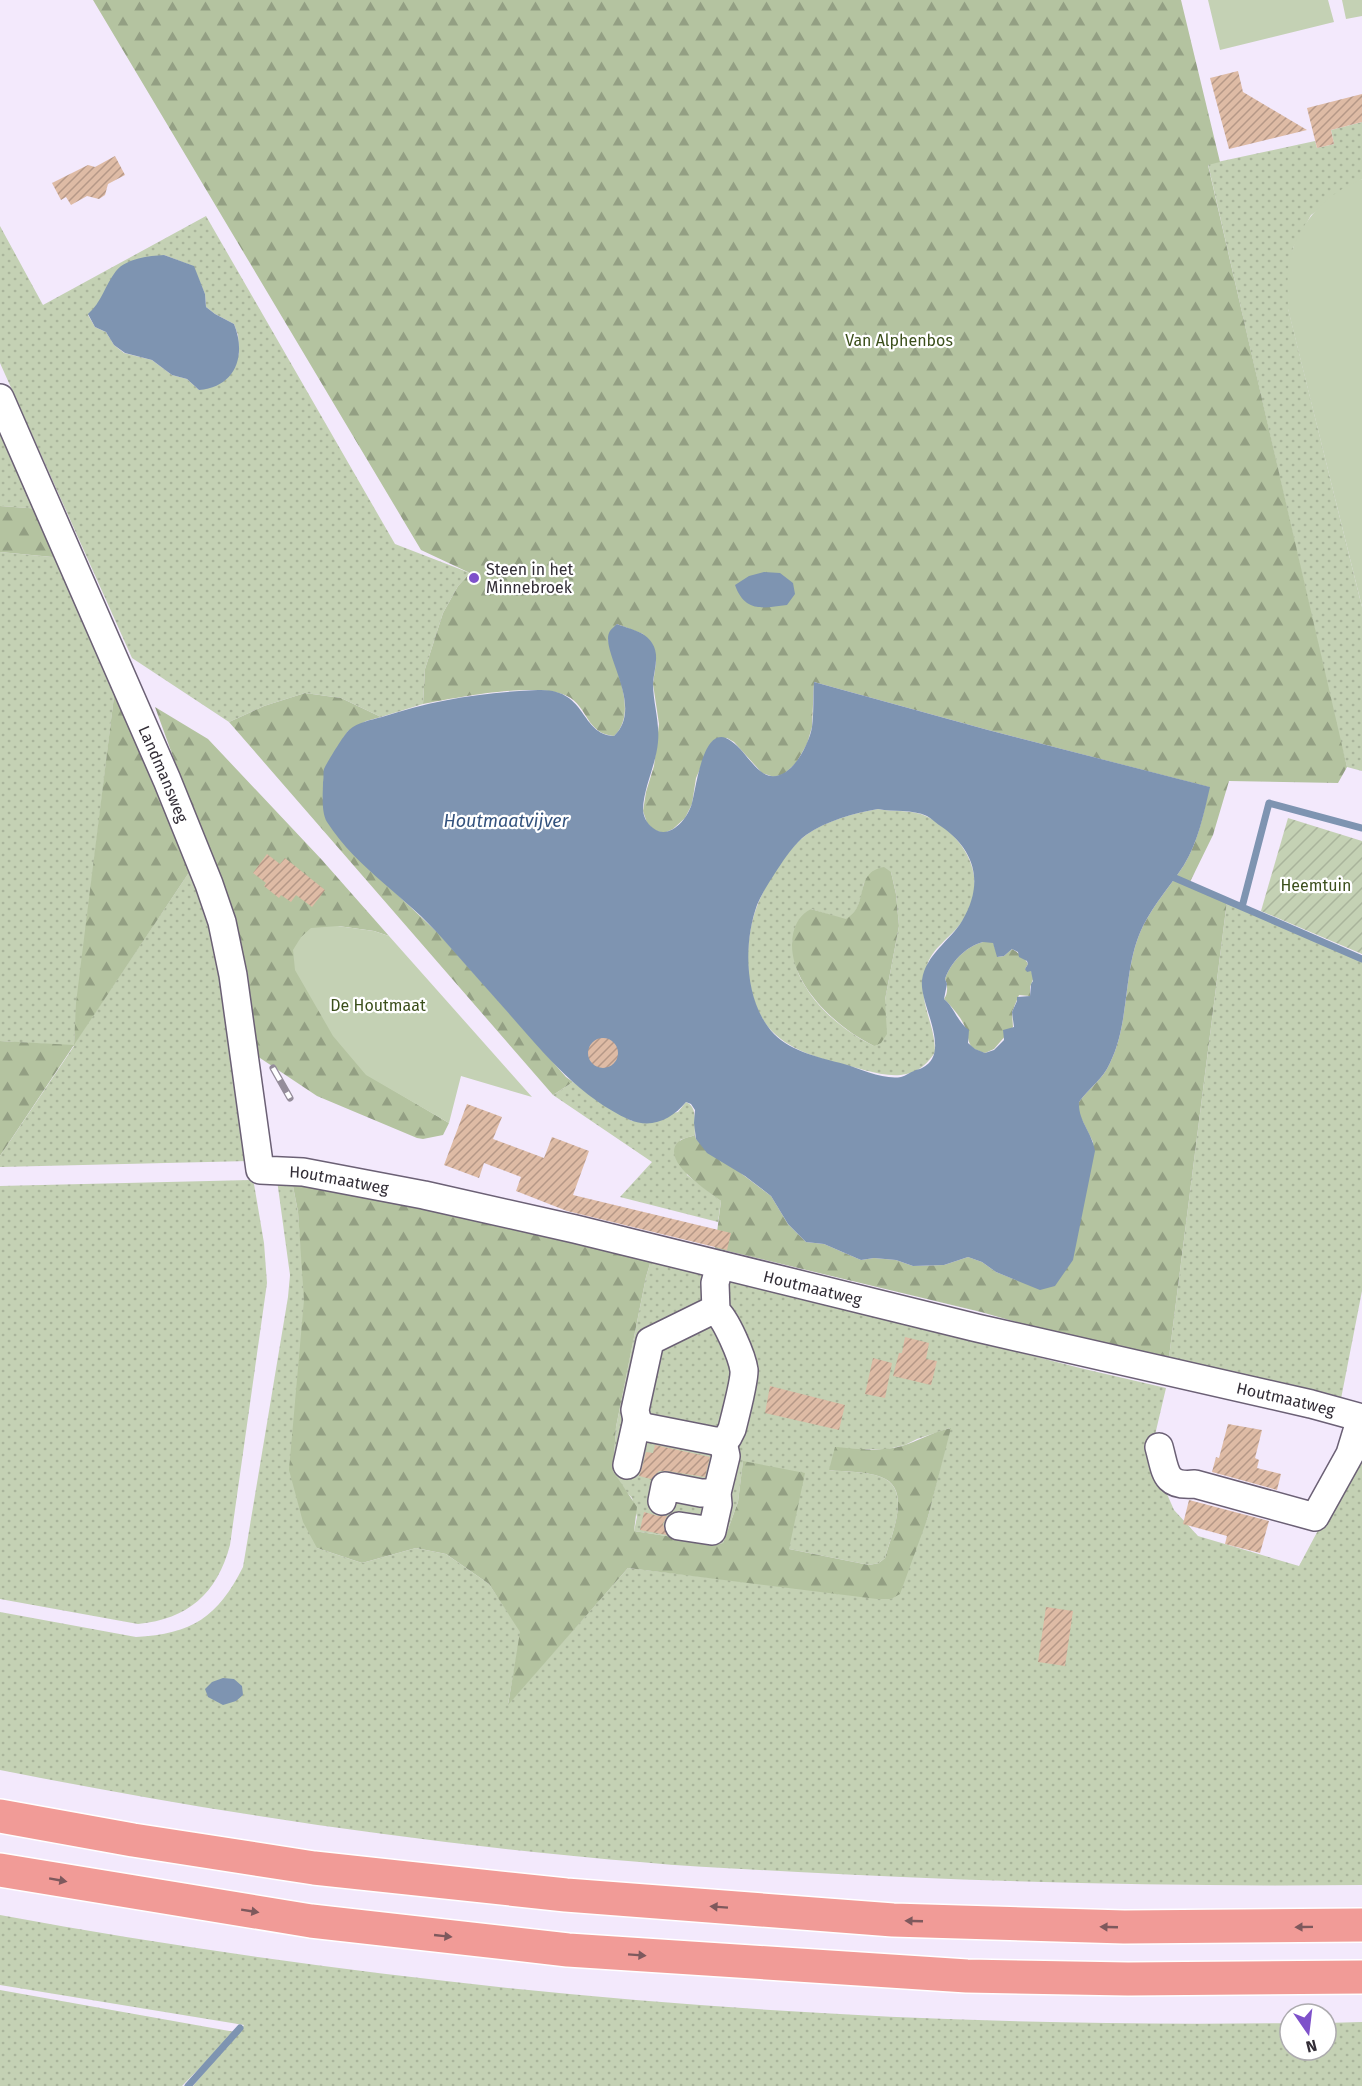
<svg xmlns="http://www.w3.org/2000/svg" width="1362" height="2086" viewBox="0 0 1362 2086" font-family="'Fira Sans',sans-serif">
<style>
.grass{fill:url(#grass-dots);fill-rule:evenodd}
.forest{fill:url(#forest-firs)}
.park{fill:#c4d1b4}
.garden{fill:url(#garden-furrows)}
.water{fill:#7e94b1;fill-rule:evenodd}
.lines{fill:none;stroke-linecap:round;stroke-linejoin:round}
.stream{stroke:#7e94b1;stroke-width:7}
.building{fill:url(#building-hatch)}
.minor-casing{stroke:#6b6075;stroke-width:30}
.highway-casing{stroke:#fff;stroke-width:36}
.minor{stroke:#fff;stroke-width:27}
.highway{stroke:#f19b97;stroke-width:33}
.rail-casing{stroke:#958d9b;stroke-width:7}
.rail{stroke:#fff;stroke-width:4.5;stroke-dasharray:14;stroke-linecap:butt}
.oneway{fill:#7e595d}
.poi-dot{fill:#7e51ca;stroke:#fff;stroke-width:2}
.labels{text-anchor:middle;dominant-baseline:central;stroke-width:4.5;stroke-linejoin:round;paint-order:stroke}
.park-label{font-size:16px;fill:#3b4f1b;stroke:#fff}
.poi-label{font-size:16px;fill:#322d36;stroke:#fff;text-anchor:start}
.street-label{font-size:16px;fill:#322d36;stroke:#fff}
.water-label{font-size:18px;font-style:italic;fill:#34537e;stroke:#fff}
</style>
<defs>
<pattern id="grass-dots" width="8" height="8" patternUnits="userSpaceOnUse" patternTransform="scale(1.5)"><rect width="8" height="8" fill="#c4d1b4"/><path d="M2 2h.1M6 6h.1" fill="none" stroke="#a9b49b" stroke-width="1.8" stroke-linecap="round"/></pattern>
<pattern id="forest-firs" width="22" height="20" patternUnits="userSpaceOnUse" patternTransform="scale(1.5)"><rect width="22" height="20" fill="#b4c3a0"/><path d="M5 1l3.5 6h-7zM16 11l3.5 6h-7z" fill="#939f83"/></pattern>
<pattern id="garden-furrows" width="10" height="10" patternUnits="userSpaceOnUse" patternTransform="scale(1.5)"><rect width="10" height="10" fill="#c4d1b4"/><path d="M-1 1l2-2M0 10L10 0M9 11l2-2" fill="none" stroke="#a9b49b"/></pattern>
<pattern id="building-hatch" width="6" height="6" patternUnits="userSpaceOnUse" patternTransform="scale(1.5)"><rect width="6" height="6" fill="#debba5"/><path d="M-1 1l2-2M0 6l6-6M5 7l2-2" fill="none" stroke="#b59887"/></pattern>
</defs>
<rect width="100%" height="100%" fill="#f3e9fc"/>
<path class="grass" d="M1362 122V179L1311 215 1293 248 1288 308 1362 607V771L1347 767 1339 736 1208 164 1315 141 1317 148 1334 144 1331 130Z
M206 216 395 544 470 573 458 586 443 613 425 669 423 704 381 717 341 698 305 693 264 706 229 722 132 658 0 363V226L43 305ZM164 255 193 266 205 294 206 307 215 314 234 324 238 335 239 354 199 390 187 379 172 375 152 360 124 353 114 345 106 332 95 327 88 315Z
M0 413 42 509 0 506Z
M0 552 63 558 116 680 77 1003 74 1044 190 871 213 929 249 1161 0 1167V1156L74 1046 0 1041Z
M878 809C894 812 913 809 928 817 968 838 991 883 961 923 951 937 931 949 927 966 925 975 923 989 924 998 927 1017 935 1031 935 1052 918 1080 893 1078 864 1070 836 1062 799 1056 776 1035 745 1008 743 952 754 915 761 890 785 851 806 835 825 821 854 813 878 809ZM891 872 896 894 899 926 885 1000V1015L874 1046C845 1032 816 1008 801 979 795 968 794 954 792 941L811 909 846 920C859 912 861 897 864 883Z
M1227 901 1362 959V1291L1340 1404 1168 1365Z
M573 1082 607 1107 632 1121 678 1112 686 1102C698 1107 694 1123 695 1135L680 1140 687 1175 721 1201 718 1222 620 1197 652 1162 553 1095Z
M251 1180 254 1184 264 1243 267 1283 230 1545C217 1594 188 1619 138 1624L0 1599V1186Z
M277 1180 292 1181 298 1212 303 1271 317 1548 362 1563 416 1548 446 1554 489 1584 521 1632 508 1704 628 1568 891 1599 928 1517 950 1428 917 1439 905 1445 888 1449H866L829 1470C845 1472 866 1471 881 1477 913 1489 891 1535 885 1558L879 1563 869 1565 789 1549 743 1462 738 1502 723 1543 718 1544 634 1531 637 1517 632 1498 621 1486 613 1471 616 1427 646 1277 652 1257 1080 1368 1166 1388 1155 1435 1160 1478 1174 1510 1198 1536 1299 1566 1362 1448V1885C1174 1887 986 1882 798 1872 745 1869 692 1867 640 1862 425 1844 211 1812 0 1770V1612L136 1637C192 1634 218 1617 243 1567L288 1297 290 1275Z
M0 1915C423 1993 860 2029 1290 2023V2050H1326V2023L1362 2022V2086H193L244 2025 0 1985Z
M0 1990 235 2032 182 2086H0Z"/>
<path class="forest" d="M93 0H1181L1220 162 1208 165 1347 767 1338 783 1229 781 1213 835 1189 884 1227 901 1168 1365 981 1312 715 1248 721 1201C708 1191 660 1161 678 1142 683 1138 690 1137 695 1135L696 1139 771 1196 788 1224 806 1242 824 1244 861 1260 874 1258 896 1260 913 1266 944 1265 968 1257 982 1262 996 1272 1016 1280 1093 1142 1078 1112 1079 1102C1089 1088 1103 1079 1110 1063 1131 1020 1122 969 1143 926 1154 904 1171 885 1184 865 1198 842 1204 813 1209 787L988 730 814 682 812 727 807 744 796 763 784 774 774 777 762 773 734 742 727 738H720L712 742 696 778 692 804 685 818 673 829 664 833 654 830 647 823 643 811 646 792 654 766 659 724 653 684 656 662 643 634 617 624 608 639C614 667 639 712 614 736 586 734 588 706 567 696 538 681 456 698 423 704L425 669 443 613 458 586 470 573 421 550Z
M0 506 42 509 63 558 0 552Z
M116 680 190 871 0 1156V1041L74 1045 76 1003Z
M305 693 341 698 381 717 366 721 348 731 338 747 347 847 439 934 566 1077 573 1082 553 1095 229 722 264 706Z
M155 707 208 739 322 860 389 936 374 931 338 926 366 1074 449 1123 443 1135 423 1139 417 1138 317 1096 254 1054 248 975 236 930Z
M884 867 891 872 896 894 899 926 885 1000 887 1034 881 1043 874 1046C837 1028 784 981 793 934 796 922 800 915 811 909L846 919C870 906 853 872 884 867Z
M983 942H993L998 957 1004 956 1012 949C1018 952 1026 959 1028 964L1025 969 1031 971 1034 977 1030 987V996L1019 995 1012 1012 1013 1027 994 1049 985 1053C965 1047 971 1043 965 1027 961 1017 952 1007 944 999 948 994 948 985 945 979 951 962 965 947 983 942Z
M292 1181 652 1257 646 1277 616 1427 613 1471 637 1507 634 1531 718 1544 723 1543 738 1502 743 1461 805 1473 789 1549 869 1565 879 1563 885 1558C891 1535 913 1488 881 1477 866 1471 845 1472 829 1470L835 1447C857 1449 880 1452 902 1446 918 1441 932 1432 951 1428L928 1517 900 1594 891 1599H877L628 1568 508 1705 520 1632 489 1584 446 1554 416 1548 362 1563 317 1548 303 1522 289 1470 304 1300 298 1212Z"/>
<path class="park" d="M1208 0H1328L1334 22 1220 50Z
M1342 0H1362V16L1346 19Z
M1362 179V607L1288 309C1288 296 1287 283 1288 271 1292 229 1324 194 1362 179Z
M338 926 374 931 389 936 532 1097 461 1076 449 1123 366 1075 333 1036 295 970 293 950 301 937 311 928Z"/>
<path class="garden" d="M1288 818 1362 841V954L1261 911Z"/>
<path class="water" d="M164 255 194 266 205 294 206 307 215 314 234 324C247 356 235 387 199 390L187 379 172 375 152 360 125 353 114 345 106 332 95 327 88 314C102 302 105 285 116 271 127 258 149 256 164 255Z
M764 572 780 573 793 583 795 594 787 605C763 608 745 613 735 585L749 576Z
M617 624C629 629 645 631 652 643 660 655 654 670 653 683 653 703 660 722 658 742 656 765 644 786 643 809 643 816 647 824 653 828 669 841 688 819 692 803 696 790 703 720 731 741 743 749 752 766 763 773 787 788 809 746 812 727 814 713 813 697 814 682L988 730 1210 787C1204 813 1198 842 1184 865 1171 885 1154 904 1143 926 1122 969 1131 1020 1110 1063 1103 1079 1089 1088 1079 1102 1078 1121 1092 1132 1095 1151L1073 1260 1055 1286 1040 1290 996 1272 982 1262 968 1257 944 1265 913 1266 896 1260 874 1258 861 1260 824 1244 806 1242 788 1224 771 1196 745 1176 707 1153 696 1139 694 1123 695 1110 691 1104 686 1102C672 1119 652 1129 630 1120 581 1098 546 1056 511 1016 488 990 465 964 442 938 407 897 357 869 327 822 321 812 323 794 323 782 324 778 323 772 324 769 326 764 345 733 349 730 358 722 371 720 382 717 432 700 485 692 538 690 588 688 579 734 614 736 646 706 598 649 610 631 612 628 615 626 617 624ZM878 809C894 812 912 809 927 816 932 819 937 824 942 827 976 851 984 884 962 921 950 941 926 954 922 980 919 1004 953 1053 922 1068 919 1070 916 1069 914 1071 910 1072 906 1076 901 1077 884 1080 861 1069 844 1064 821 1058 792 1052 774 1034 744 1002 743 944 757 905 762 893 770 881 777 870 785 858 795 843 806 835 826 821 854 813 878 809ZM983 942 993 943 997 957 1004 956 1012 949 1018 952 1019 957 1027 961 1028 964 1025 969 1027 972 1031 971 1033 981 1031 984 1030 996 1017 997V1001L1012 1012 1014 1027 1003 1030 1004 1040 994 1050 985 1053 975 1049 968 1043 969 1030C958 1023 954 1007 944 999L947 984 945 979C951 962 965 947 983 942Z
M223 1678 234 1679 242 1686 243 1695 236 1701 223 1705 208 1697 205 1689 212 1682Z"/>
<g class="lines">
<path class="stream" d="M1175 878 1362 959
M1242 907 1269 803 1362 828
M188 2086 240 2028"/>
</g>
<path class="building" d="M1238 71 1243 92 1307 130 1229 149 1210 78Z
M1362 94V122L1331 130 1334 144 1317 148 1307 108Z
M115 156 125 175 108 184 105 195 99 199 87 196 71 205 66 197 61 200 52 183 88 165 95 167Z
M267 854 280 864 285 858 325 890 312 907 296 895 291 902 281 895 279 898 264 886 266 883 253 873Z
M588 1053a15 15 0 1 1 30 0a15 15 0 1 1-30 0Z
M467 1104 502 1117 493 1139 544 1158 552 1137 589 1151 573 1195 731 1233 727 1250 567 1211 516 1191 521 1177 484 1163 479 1178 444 1165Z
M905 1337 929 1343 926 1359 937 1361 931 1385 893 1376 899 1353H902Z
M873 1358 892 1363 885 1398 865 1394Z
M770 1386 845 1405 839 1430 765 1413Z
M1228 1424 1262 1430 1255 1458 1259 1460 1257 1468 1281 1474 1277 1490 1212 1472 1216 1457 1219 1458Z
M655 1445 710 1457 705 1477 667 1471H659L651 1479 639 1476 642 1468 646 1452 653 1453Z
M1189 1500 1269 1521 1260 1553 1225 1544 1227 1536 1183 1524Z
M644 1512 658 1516H667L663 1524 667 1535 640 1530Z
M1046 1607 1073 1611 1065 1666 1038 1662Z"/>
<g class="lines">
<defs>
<g id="minor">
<path id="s1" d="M0 398 167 780 209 884 222 922 233 975 260 1170 303 1172 424 1195 575 1229 977 1328 1311 1404 1362 1418"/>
<path d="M716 1311C726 1319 742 1356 744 1370 745 1379 735 1417 732 1429L728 1437 723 1442 715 1441 644 1427 637 1420 635 1410 650 1341 707 1313 716 1311 715 1283 720 1265"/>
<path d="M1159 1447C1166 1472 1164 1487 1195 1484L1315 1517 1350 1454 1361 1418"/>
<path d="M627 1465 637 1420"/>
<path d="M662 1501 665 1486 701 1493H717"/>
<path d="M679 1526 712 1531 718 1504 717 1493 726 1456 723 1442"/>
</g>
<path id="highway" d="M0 1816 133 1840 314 1868 566 1895 893 1920 1124 1927 1362 1925
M0 1870 311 1921 568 1950 967 1976 1128 1979 1362 1977"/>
</defs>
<use href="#minor" class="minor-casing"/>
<use href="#highway" class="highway-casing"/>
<use href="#minor" class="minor"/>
<use href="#highway" class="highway"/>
<defs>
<path id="rail" d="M273 1068 290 1098"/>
</defs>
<use href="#rail" class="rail-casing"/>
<use href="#rail" class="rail"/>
</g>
<defs><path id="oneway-solid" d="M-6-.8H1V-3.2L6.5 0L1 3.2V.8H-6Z" transform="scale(1.5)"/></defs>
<g class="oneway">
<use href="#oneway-solid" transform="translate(58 1880) rotate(10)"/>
<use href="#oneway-solid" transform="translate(719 1907) rotate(-176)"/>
<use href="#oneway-solid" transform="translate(250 1911) rotate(9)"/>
<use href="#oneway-solid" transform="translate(914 1921) rotate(-178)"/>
<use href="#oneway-solid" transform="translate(1109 1927) rotate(-178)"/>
<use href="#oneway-solid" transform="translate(1304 1927) rotate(179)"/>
<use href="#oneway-solid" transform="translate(443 1936) rotate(6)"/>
<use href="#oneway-solid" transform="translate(637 1955) rotate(4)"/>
</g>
<circle class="poi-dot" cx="474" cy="578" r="6"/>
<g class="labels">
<g class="park-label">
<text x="899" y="340">Van Alphenbos</text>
<text x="1316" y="885">Heemtuin</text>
<text x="378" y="1005">De Houtmaat</text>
</g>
<g class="poi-label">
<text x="486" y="569">Steen in het<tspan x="486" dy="18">Minnebroek</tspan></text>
</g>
<g class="street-label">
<text stroke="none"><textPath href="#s1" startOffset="410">Landmansweg</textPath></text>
<text stroke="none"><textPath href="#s1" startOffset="900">Houtmaatweg</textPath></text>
<text stroke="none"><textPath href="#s1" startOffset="1386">Houtmaatweg</textPath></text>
<text stroke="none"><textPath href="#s1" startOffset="1872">Houtmaatweg</textPath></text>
</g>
<g class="water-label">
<text x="506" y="821">Houtmaatvijver</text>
</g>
</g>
<g transform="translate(1308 2032) rotate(166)"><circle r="28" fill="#ffffff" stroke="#adabaf" stroke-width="1.5"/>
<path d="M0-4.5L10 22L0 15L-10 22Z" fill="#7e51ca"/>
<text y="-9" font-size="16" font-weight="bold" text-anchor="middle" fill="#322d36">N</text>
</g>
</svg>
